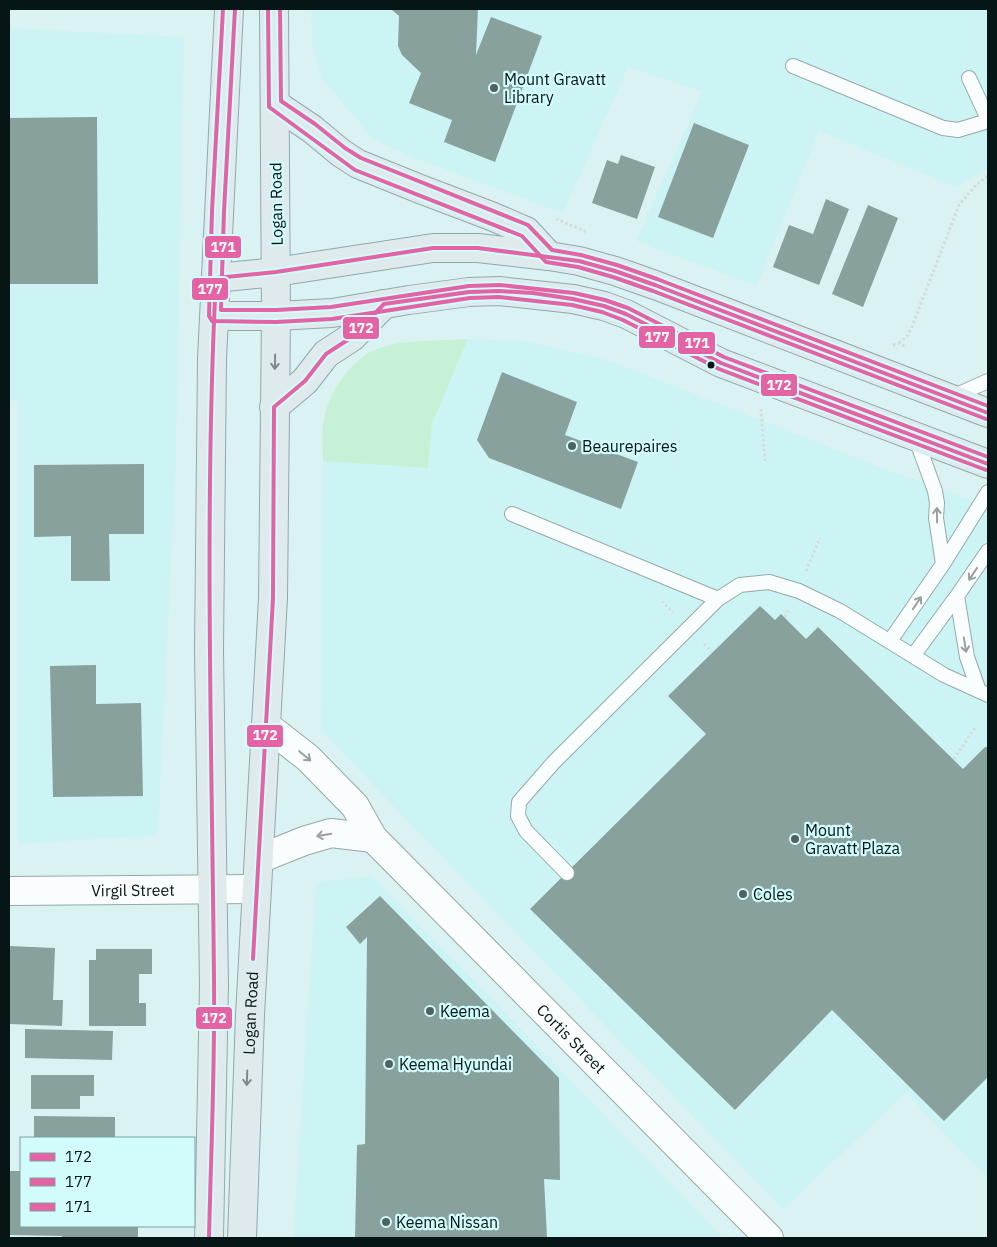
<svg xmlns="http://www.w3.org/2000/svg" width="997" height="1247" viewBox="0 0 997 1247" font-family="'IBM Plex Sans',sans-serif">
<style>
.built{fill:#cdf4f4}
.green{fill:#c7f1d6}
.building{fill:#88a19d}
.lines{fill:none;stroke-linecap:round;stroke-linejoin:round}
.lane-casing{stroke:#96a8a8;stroke-width:16}
.street-casing{stroke:#96a8a8;stroke-width:30}
.primary-casing{stroke:#8fa9ad;stroke-width:30}
.path{stroke:#d4dcdb;stroke-width:3;stroke-dasharray:2.5 2.5;stroke-linecap:butt}
.lane{stroke:#fafdfd;stroke-width:14}
.street{stroke:#fafdfd;stroke-width:28}
.primary{stroke:#deeaec;stroke-width:28}
.bus-1-casing{stroke:#d1fcfb;stroke-width:8}
.bus-2-casing{stroke:#d1fcfb;stroke-width:8}
.bus-3-casing{stroke:#d1fcfb;stroke-width:8}
.bus-1{stroke:#e463a4;stroke-width:4}
.bus-2{stroke:#e463a4;stroke-width:4}
.bus-3{stroke:#e463a4;stroke-width:4}
.oneway{stroke:#7d8a8b}
.oneway2{stroke:#98a0a0}
.poi-dot{fill:#516262;stroke:#d1fcfb;stroke-width:2}
.bus-dot{fill:#061515;stroke:#d1fcfb;stroke-width:2}
.labels{text-anchor:middle;dominant-baseline:central;stroke-width:4.5;stroke-linejoin:round;paint-order:stroke}
.poi-label{font-size:16px;fill:#061515;stroke:#d1fcfb;text-anchor:start}
.street-label{font-size:16px;fill:#061515;stroke:#d1fcfb}
.line-badge{stroke:#d1fcfb;stroke-width:2}
.badge-label{font-size:14px;text-anchor:middle;font-weight:bold;fill:#fff}
</style>
<rect width="100%" height="100%" fill="#dbf2f2"/>
<path class="built" d="M311 9H988V169L956 187 819 131 757 286 636 241 702 92 628 67 563 213 414 158 374 140 322 79 312 44Z
M9 28 184 37 176 461 158 835 18 844 19 401 9 400Z
M468 339 524 341 608 360 893 472 988 506V1179L906 1093 783 1210 321 731 323 461 428 467 432 424Z
M372 876 724 1238H293L316 882Z"/>
<path class="green" d="M468 339 432 424 428 468 323 461C323 448 321 432 324 419 329 392 352 357 379 348 405 339 441 341 468 339Z"/>
<path class="building" d="M391 9H478L476 55 491 17 542 36 495 162 444 142 452 120 409 103 421 73 402 55 398 46 399 16Z
M97 117 98 284H9V118Z
M694 123 749 145 713 238 658 217Z
M621 155 655 167 637 219 592 203 607 160 618 164Z
M826 199 849 209 819 285 773 267 789 225 813 234Z
M868 205 898 218 863 307 832 294Z
M502 372 577 402 565 435 638 462 621 509 489 458 477 440Z
M144 464V534H109L110 581H71V536L34 537V465Z
M760 606 775 620 781 614 806 639 818 627 963 769 985 747H988V1077L944 1121 832 1010 735 1110 530 909 706 734 668 696Z
M96 665V704L141 703 143 796 53 797 50 666Z
M380 896 559 1078 560 1180 544 1179 547 1238H355L357 1145 365 1144 367 937 360 944 346 927Z
M9 946 55 948 53 1000H63L62 1026 9 1024Z
M96 949H152V974H139V1003H146V1026H89V960H96Z
M25 1029 113 1031 112 1060 25 1058Z
M31 1075H94V1096H80V1109H31Z
M34 1116 115 1117V1138H34Z
M9 1171H21V1226H138V1238H62V1236L9 1235Z"/>
<g class="lines">
<defs>
<path id="lane" d="M793 66 943 128 958 130 988 121
M969 78 988 119
M950 398 988 381
M915 436 935 491 937 503 936 518 943 564
M512 514 718 599
M957 596 967 657 979 691
M890 641 943 564 988 492
M913 656 957 596 988 551
M567 873 526 831 518 816 519 802 554 762 718 599 740 585 769 582 799 591 840 611 944 675 988 695"/>
<g id="street">
<path id="s1" d="M267 726 308 758 355 806 373 838 769 1238"/>
<path d="M259 859 304 841 331 833 373 838"/>
<path id="s2" d="M9 891 256 889"/>
</g>
<g id="primary">
<path d="M275 104 312 129 341 153 358 164 420 189 491 216 526 231 549 256"/>
<path d="M216 278 276 272 433 248H478L549 256 579 261 615 271 655 285 988 413"/>
<path d="M215 316H276L332 313 409 300 469 292 499 291 573 299 604 306 626 314 721 363 988 464"/>
<path d="M274 407 305 381 326 354 352 337 384 304"/>
<path d="M209 1238 214 985 209 650 212 359 229 9"/>
<path id="s3" d="M242 1238 250 1015 273 598 276 316 274 9"/>
</g>
</defs>
<use href="#lane" class="lane-casing"/>
<use href="#street" class="street-casing"/>
<use href="#primary" class="primary-casing"/>
<path class="path" d="M556 219 587 232
M899 343 907 336 911 329 959 205 976 185 988 176
M893 345 899 343 906 347
M761 409 765 461
M806 571 820 538
M662 601 673 613
M785 617 789 609
M704 644 712 652
M954 759 975 728"/>
<use href="#lane" class="lane"/>
<use href="#street" class="street"/>
<use href="#primary" class="primary"/>
<defs>
<path id="bus-1" d="M253 959 273 598 274 407 305 381 326 354 352 337 384 304 469 292 499 291 533 293 573 299 604 306 626 314 721 363 988 464
M209 1238C211 1153 215 1067 214 982 212 748 204 513 216 278L276 272 433 248H478L579 261 615 271 655 285 988 413"/>
<path id="bus-2" d="M223 9 212 211 209 316 212 321 276 322 332 319 470 298 499 297 572 305 602 312 623 320 719 369 986 470
M268 9 269 107 355 170 522 236 546 262 578 267 613 277 653 291 986 419"/>
<path id="bus-3" d="M235 9 224 211 221 310H276L331 307 469 286 500 285 574 293 605 300 628 308 724 357 988 457
M280 9 281 101 315 124 345 148 361 158 528 225 552 250 581 255 617 265 657 279 988 406"/>
</defs>
<use href="#bus-1" class="bus-1-casing"/>
<use href="#bus-2" class="bus-2-casing"/>
<use href="#bus-3" class="bus-3-casing"/>
<use href="#bus-1" class="bus-1"/>
<use href="#bus-2" class="bus-2"/>
<use href="#bus-3" class="bus-3"/>
</g>
<defs><path id="oneway-shaft" d="M-6 0H5M1.5-3L5.5 0L1.5 3" fill="none" stroke-width="1.6" stroke-linecap="round" stroke-linejoin="round" transform="scale(1.25)"/></defs>
<g class="oneway">
<use href="#oneway-shaft" transform="translate(275 362) rotate(91)"/>
<use href="#oneway-shaft" transform="translate(247 1078) rotate(92)"/>
</g>
<g class="oneway2">
<use href="#oneway-shaft" transform="translate(937 515) rotate(-91)"/>
<use href="#oneway-shaft" transform="translate(973 574) rotate(124)"/>
<use href="#oneway-shaft" transform="translate(917 603) rotate(-56)"/>
<use href="#oneway-shaft" transform="translate(965 645) rotate(81)"/>
<use href="#oneway-shaft" transform="translate(305 756) rotate(40)"/>
<use href="#oneway-shaft" transform="translate(324 835) rotate(170)"/>
</g>
<g class="poi-dot">
<circle cx="494" cy="88" r="5"/>
<circle cx="572" cy="446" r="5"/>
<circle cx="795" cy="839" r="5"/>
<circle cx="743" cy="894" r="5"/>
<circle cx="430" cy="1011" r="5"/>
<circle cx="389" cy="1064" r="5"/>
<circle cx="386" cy="1222" r="5"/>
</g>
<circle class="bus-dot" cx="711" cy="365" r="4.5"/>
<g class="labels">
<g class="poi-label">
<text x="504" y="79">Mount Gravatt<tspan x="504" dy="18">Library</tspan></text>
<text x="582" y="446">Beaurepaires</text>
<text x="805" y="830">Mount<tspan x="805" dy="18">Gravatt Plaza</tspan></text>
<text x="753" y="894">Coles</text>
<text x="440" y="1011">Keema</text>
<text x="399" y="1064">Keema Hyundai</text>
<text x="396" y="1222">Keema Nissan</text>
</g>
<g class="street-label">
<text transform="translate(276 204) rotate(-91)">Logan Road</text>
<text stroke="none"><textPath href="#s2" startOffset="124">Virgil Street</textPath></text>
<text stroke="none"><textPath href="#s3" startOffset="225">Logan Road</textPath></text>
<text stroke="none"><textPath href="#s1" startOffset="438">Cortis Street</textPath></text>
</g>
</g>
<g class="line-badge">
<rect x="204" y="235" width="38" height="24" rx="5" fill="#e463a4"/>
<rect x="191" y="277" width="38" height="24" rx="5" fill="#e463a4"/>
<rect x="342" y="316" width="38" height="24" rx="5" fill="#e463a4"/>
<rect x="638" y="325" width="38" height="24" rx="5" fill="#e463a4"/>
<rect x="677" y="331" width="39" height="24" rx="5" fill="#e463a4"/>
<rect x="760" y="373" width="38" height="24" rx="5" fill="#e463a4"/>
<rect x="246" y="724" width="38" height="24" rx="5" fill="#e463a4"/>
<rect x="195" y="1006" width="38" height="24" rx="5" fill="#e463a4"/>
</g>
<g class="badge-label">
<text x="223" y="252">171</text>
<text x="210" y="294">177</text>
<text x="361" y="333">172</text>
<text x="657" y="342">177</text>
<text x="697" y="348">171</text>
<text x="779" y="390">172</text>
<text x="265" y="740">172</text>
<text x="214" y="1023">172</text>
</g>
<rect width="997" height="1247" fill="none" stroke="#061515" stroke-width="20"/>
<rect x="20" y="1137" width="175" height="90" fill="#d1fcfb" stroke="#80a09f"/>
<rect x="30" y="1153" width="25" height="8" fill="#e463a4" stroke="#80a09f"/>
<text x="65" y="1162" font-size="15" fill="#061515">172</text>
<rect x="30" y="1178" width="25" height="8" fill="#e463a4" stroke="#80a09f"/>
<text x="65" y="1187" font-size="15" fill="#061515">177</text>
<rect x="30" y="1203" width="25" height="8" fill="#e463a4" stroke="#80a09f"/>
<text x="65" y="1212" font-size="15" fill="#061515">171</text>
</svg>
